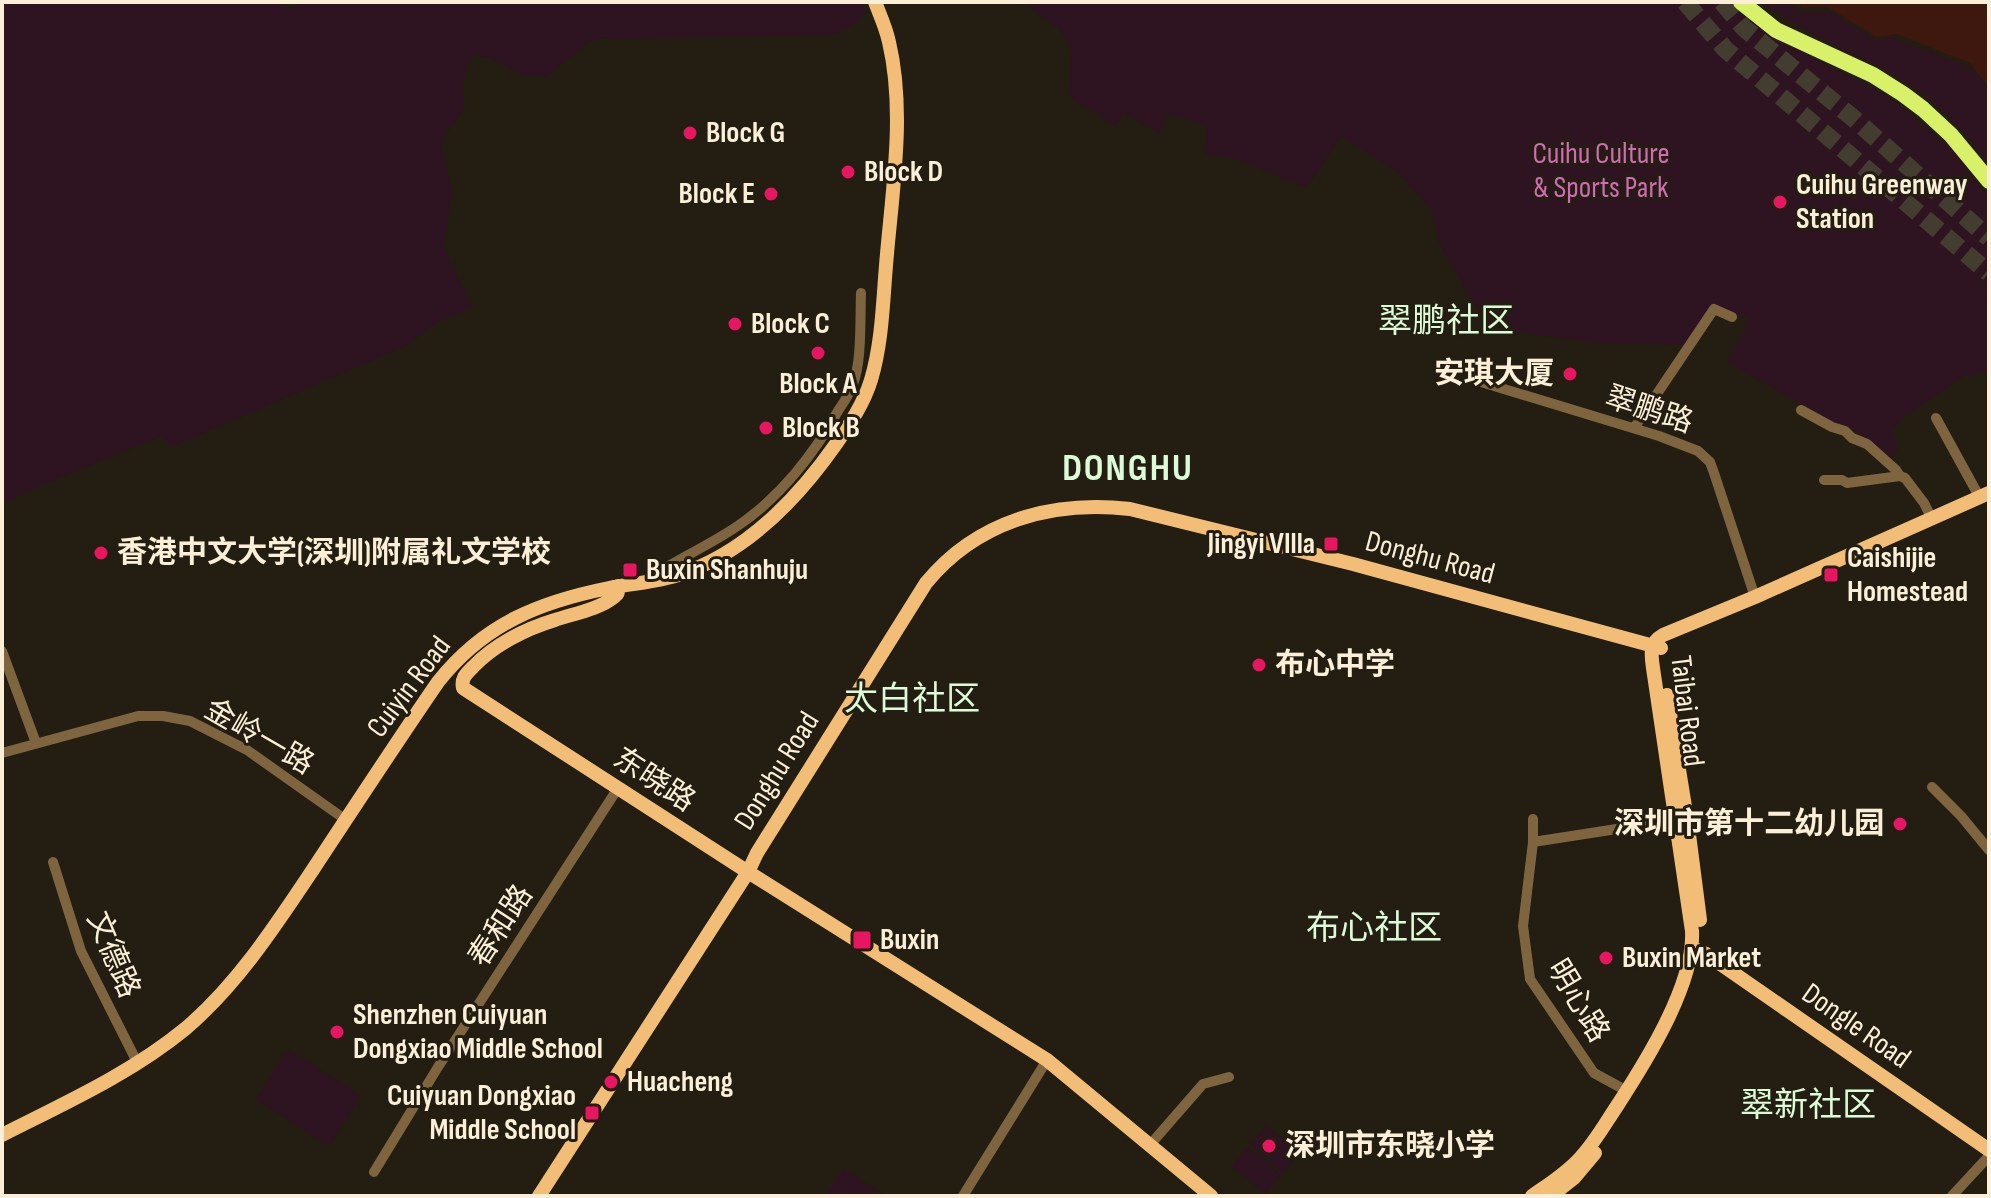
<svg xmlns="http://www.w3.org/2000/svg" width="1991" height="1198" viewBox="0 0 1991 1198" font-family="'Sofia Sans Condensed','Noto Sans SC',sans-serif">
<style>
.green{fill:#2d1420}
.water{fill:#3e180f}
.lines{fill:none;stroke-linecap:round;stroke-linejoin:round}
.highway-tunnel{stroke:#433d2f;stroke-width:18;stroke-dasharray:18 9;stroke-linecap:butt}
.street{stroke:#7e6540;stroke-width:10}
.secondary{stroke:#f2be77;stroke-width:14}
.primary{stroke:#d9f168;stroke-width:16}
.poi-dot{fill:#e81660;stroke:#231e11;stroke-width:3}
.labels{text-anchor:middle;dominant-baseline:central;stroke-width:6;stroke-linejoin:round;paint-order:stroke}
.poi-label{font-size:30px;font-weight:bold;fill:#fbefd7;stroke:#231e11;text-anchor:start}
.park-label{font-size:30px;fill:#d569b5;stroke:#231e11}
.street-label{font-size:30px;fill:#fbefd7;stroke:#231e11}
.quarter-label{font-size:34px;fill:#dcfbd9;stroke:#231e11}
.district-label{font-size:38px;font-weight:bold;letter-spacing:2px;fill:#dcfbd9;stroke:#231e11}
</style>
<rect width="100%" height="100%" fill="#231e11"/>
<path class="green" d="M2 2H279L291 8 303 2H864L866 11 850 27 832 35 600 39 589 42 547 76 523 75 489 58 475 55C461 70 463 87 465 107L441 141 452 190 444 249 473 308 438 322 406 346 171 447 162 436 40 486 2 505Z
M1010 2H1727L1771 37 1871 87 1902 106 1954 152 1989 197V372L1963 376 1904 418 1890 432 1898 448 1891 460 1876 445 1851 428 1830 421 1728 362 1750 318 1710 305 1685 345 1591 342 1512 332 1492 335 1438 241 1432 210 1396 171 1341 136 1307 188 1240 160 1205 154 1207 125 1167 114 1159 134 1124 113 1115 126 1069 96 1071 50 1060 30 1026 5Z
M1762 2H1786L1804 12H1830L1877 41 1892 37 1968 66 1983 81 1989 91V163C1967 135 1943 109 1914 88 1866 55 1808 39 1762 2Z
M288 1049 361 1096 329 1146 256 1099Z
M1266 1126 1299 1153 1283 1173 1250 1145Z
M1248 1147 1281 1175 1265 1194 1232 1166Z
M844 1169 886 1196H826Z"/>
<path class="water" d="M1794 2H1989V87L1970 63 1897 34 1877 37 1826 6 1804 7Z"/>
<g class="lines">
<path class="highway-tunnel" d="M1685 2 1726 50 1989 273
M1722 2 1744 28 1853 118 1989 238"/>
<path class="street" d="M1481 382 1659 436 1698 451 1710 462 1714 473 1755 597
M1801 410 1832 427 1845 431 1852 438 1867 444 1896 470 1900 476
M1936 418 1980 498
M1634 428 1714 309 1732 317
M1824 480H1842L1847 483 1900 476 1905 478 1924 503 1932 519
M645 581C674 560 709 546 739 525 780 497 814 454 838 411 843 403 850 394 853 384 862 361 860 319 861 293
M2 651 36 743
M2 753 138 716H163L190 721 247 750 346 820
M1932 787 1961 816 1989 850
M1533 819V842L1523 926 1530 979 1594 1073 1627 1091
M1533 842 1681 819
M53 862 81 951 138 1064
M1149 1146 1203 1084 1229 1077
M374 1172 438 1067 618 788
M963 1196 1047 1060
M1952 1196 1989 1156"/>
<path class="secondary" d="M618 586C618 593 619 593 614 597 600 609 572 614 555 620 525 629 494 645 473 667 466 674 461 678 463 688L748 872 1047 1060 1211 1196
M1667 695 1687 819 1700 920
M1692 948 1706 954 1989 1150
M2 1135C65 1103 130 1074 185 1029 237 985 276 925 314 868 355 806 396 743 438 682 484 624 539 602 609 588 631 584 654 582 675 576 744 555 796 501 836 444 850 424 864 403 871 380 883 340 883 295 887 254 893 185 905 110 889 42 886 28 880 15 875 2
M539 1196 748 872 757 853 926 583C977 521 1052 500 1130 509L1353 564 1661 648
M1532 1196C1549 1184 1567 1173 1581 1157 1595 1142 1605 1124 1617 1106 1645 1063 1695 984 1692 931L1653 668C1651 654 1649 643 1663 635L1755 597 1989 493
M1551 1196 1574 1178 1595 1153"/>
<path class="primary" d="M1741 2 1776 30 1873 75 1903 94 1923 109 1951 135 1989 181"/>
</g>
<g class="poi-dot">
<circle cx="690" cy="133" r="8"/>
<circle cx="848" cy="172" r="8"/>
<circle cx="771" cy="194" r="8"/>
<circle cx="1780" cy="202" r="8"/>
<circle cx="735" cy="324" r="8"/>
<circle cx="818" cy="353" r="8"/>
<circle cx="1570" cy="374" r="8"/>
<circle cx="766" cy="428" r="8"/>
<rect x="1323" y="536" width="16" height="16" rx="4"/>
<circle cx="101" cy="553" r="8"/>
<rect x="622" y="562" width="16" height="16" rx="4"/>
<rect x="1823" y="567" width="16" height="16" rx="4"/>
<circle cx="1259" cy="665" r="8"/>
<circle cx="1900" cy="824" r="8"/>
<rect x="852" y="930" width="20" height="20" rx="4"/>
<circle cx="1606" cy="958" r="8"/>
<circle cx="337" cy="1032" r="8"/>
<circle cx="611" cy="1082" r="8"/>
<rect x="584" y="1105" width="16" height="16" rx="4"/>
<circle cx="1269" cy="1146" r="8"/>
</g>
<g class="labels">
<g class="poi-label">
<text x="706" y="133">Block G</text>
<text x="864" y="172">Block D</text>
<text x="1796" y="185">Cuihu Greenway<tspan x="1796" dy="34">Station</tspan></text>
<text x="755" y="194" text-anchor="end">Block E</text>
<text x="751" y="324">Block C</text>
<text x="1554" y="374" text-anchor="end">安琪大厦</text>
<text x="818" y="384" text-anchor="middle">Block A</text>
<text x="782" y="428">Block B</text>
<text x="1315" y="544" text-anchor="end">Jingyi VIlla</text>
<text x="117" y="553">香港中文大学(深圳)附属礼文学校</text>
<text x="1847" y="558">Caishijie<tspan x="1847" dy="34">Homestead</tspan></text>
<text x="646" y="570">Buxin Shanhuju</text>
<text x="1275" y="665">布心中学</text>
<text x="1884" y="824" text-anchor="end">深圳市第十二幼儿园</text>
<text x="880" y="940">Buxin</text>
<text x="1622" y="958">Buxin Market</text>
<text x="353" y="1015">Shenzhen Cuiyuan<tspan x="353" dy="34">Dongxiao Middle School</tspan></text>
<text x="627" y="1082">Huacheng</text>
<text x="576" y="1096" text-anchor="end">Cuiyuan Dongxiao<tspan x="576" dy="34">Middle School</tspan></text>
<text x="1285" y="1146">深圳市东晓小学</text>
</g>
<g class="park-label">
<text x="1601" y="154">Cuihu Culture<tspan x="1601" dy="34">&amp; Sports Park</tspan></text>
</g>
<g class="street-label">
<text transform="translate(1649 410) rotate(18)">翠鹏路</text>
<text transform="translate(1430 558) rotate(15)">Donghu Road</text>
<text transform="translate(409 687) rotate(-53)">Cuiyin Road</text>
<text transform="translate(1687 711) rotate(83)">Taibai Road</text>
<text transform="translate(259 737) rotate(30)">金岭一路</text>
<text transform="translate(777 771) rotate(-58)">Donghu Road</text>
<text transform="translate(654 780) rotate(33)">东晓路</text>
<text transform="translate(501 926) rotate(-57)">春和路</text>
<text transform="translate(113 955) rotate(67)">文德路</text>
<text transform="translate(1578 1001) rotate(59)">明心路</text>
<text transform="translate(1856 1026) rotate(35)">Dongle Road</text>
</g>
<g class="quarter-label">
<text x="1446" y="321">翠鹏社区</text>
<text x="912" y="699">太白社区</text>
<text x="1374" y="928">布心社区</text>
<text x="1808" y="1105">翠新社区</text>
</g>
<g class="district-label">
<text x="1128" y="468">DONGHU</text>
</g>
</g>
<rect width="1991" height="1198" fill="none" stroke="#fbefd7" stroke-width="8"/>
</svg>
